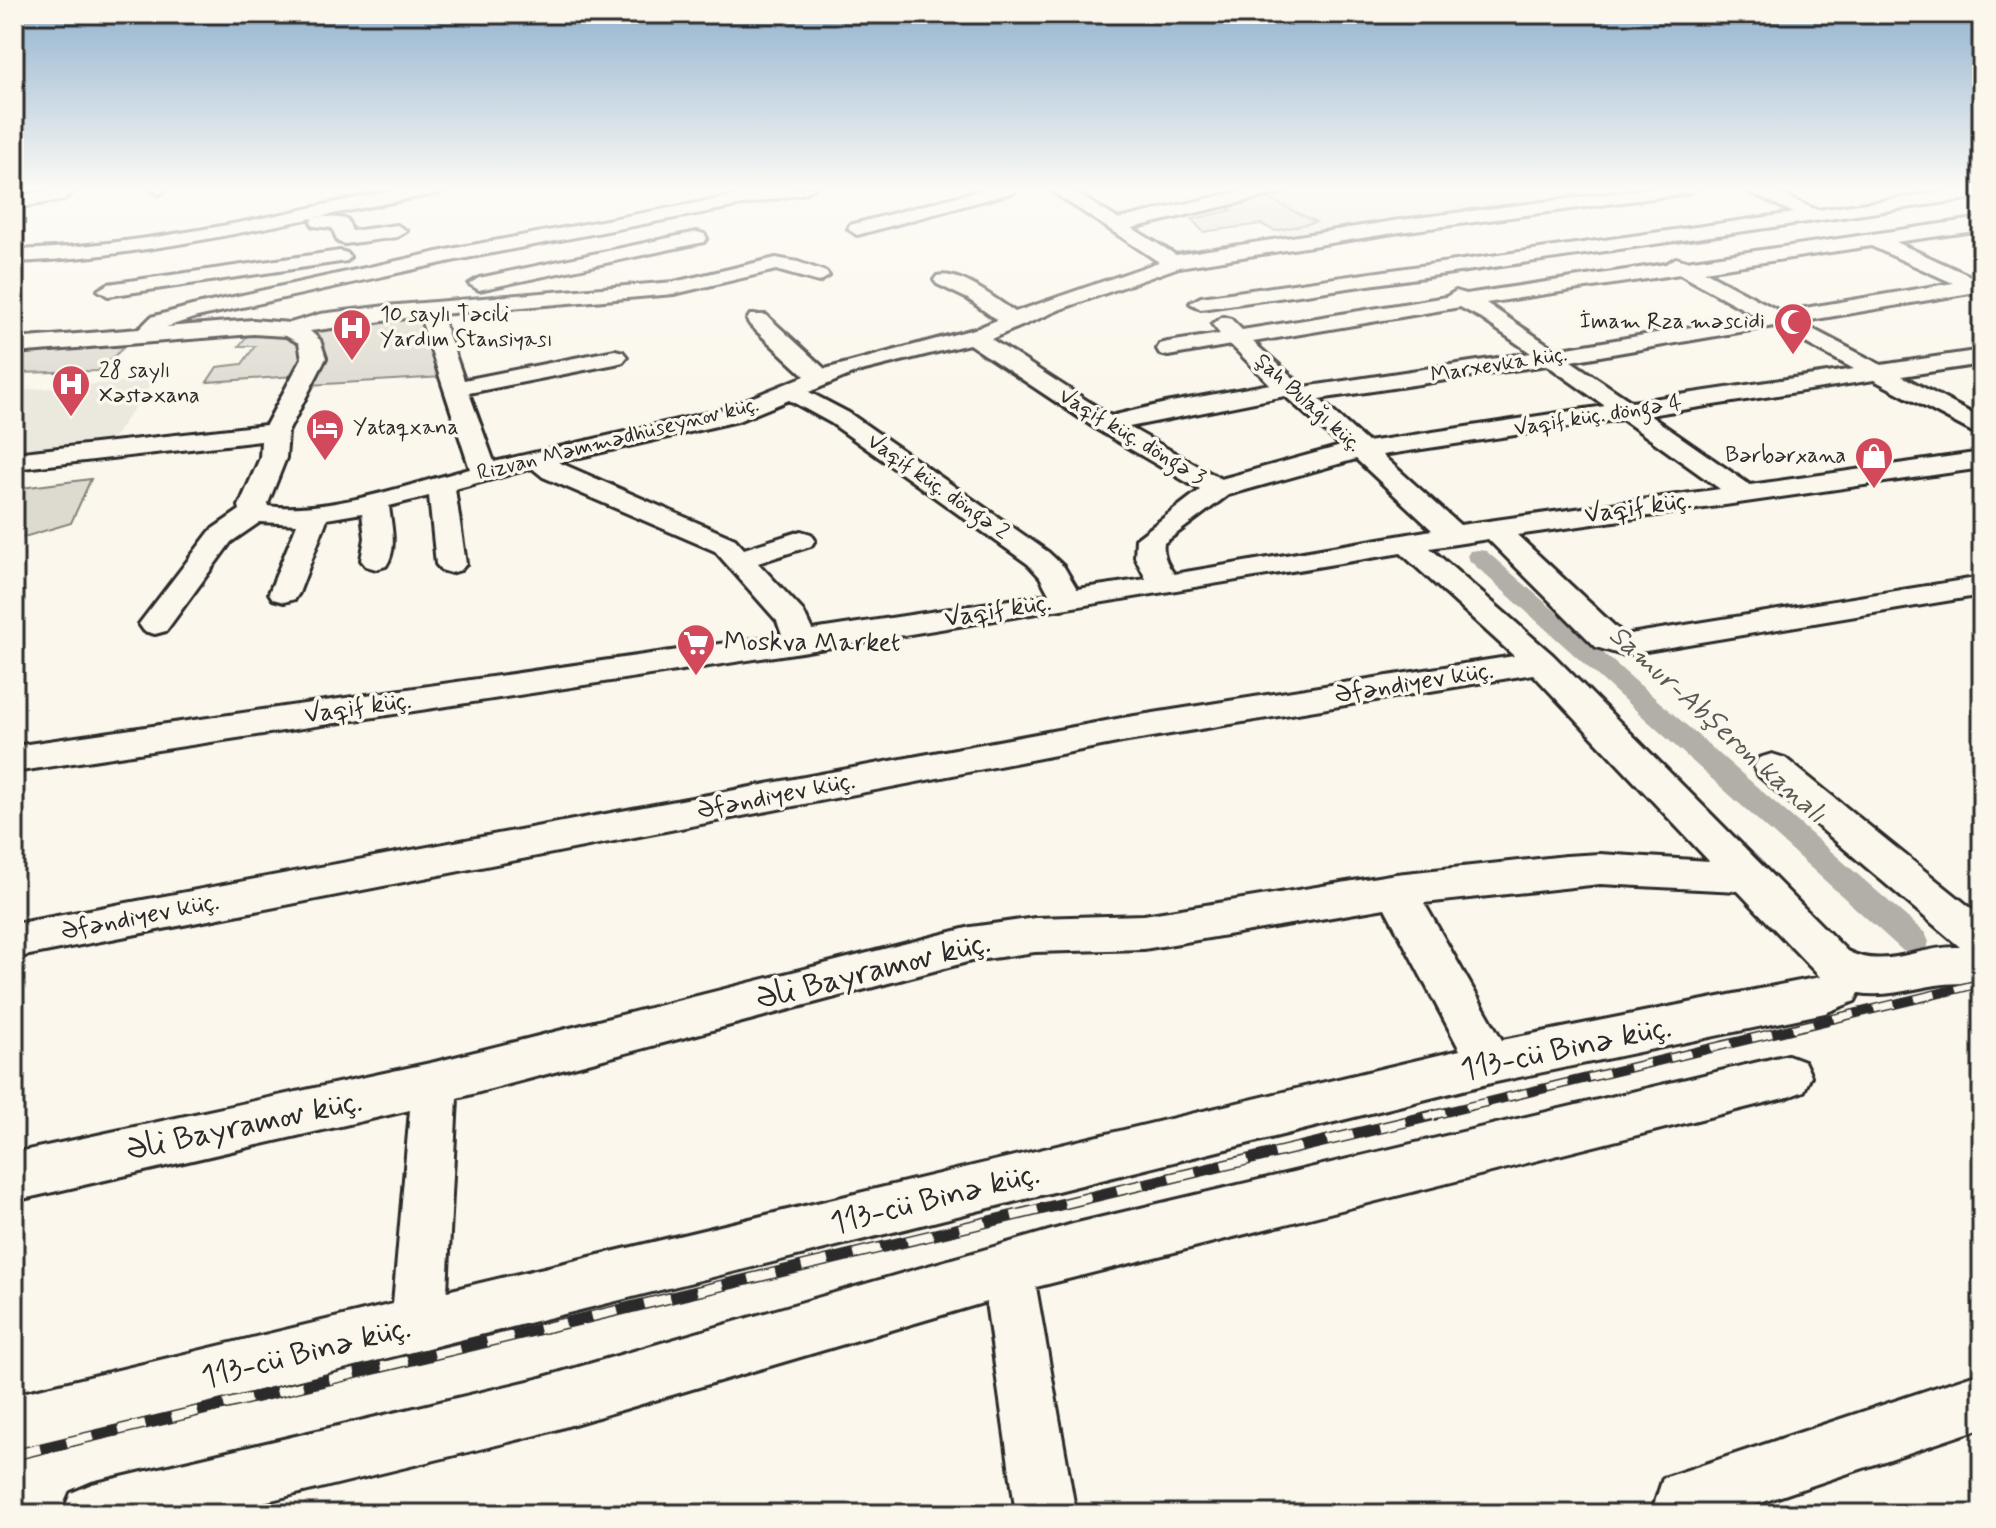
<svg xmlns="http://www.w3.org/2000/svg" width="1996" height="1528" viewBox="0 0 1996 1528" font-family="Mynerve,sans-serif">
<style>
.built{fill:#ebe8de}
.green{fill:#dddad0;stroke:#84827e;stroke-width:2}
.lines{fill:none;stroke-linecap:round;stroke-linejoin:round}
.canal{fill:#b1afa7;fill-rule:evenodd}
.minor-casing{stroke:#2b2b2b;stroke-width:6}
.minor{fill:#fbf7ec;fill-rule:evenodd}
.rail-far1-casing{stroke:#2b2b2b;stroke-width:10}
.rail-casing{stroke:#2b2b2b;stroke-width:12}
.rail-far1{stroke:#fbf7ec;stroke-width:7;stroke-dasharray:21;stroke-linecap:butt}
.rail{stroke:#fbf7ec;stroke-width:9;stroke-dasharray:27;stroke-linecap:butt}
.labels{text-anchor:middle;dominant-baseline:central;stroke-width:7;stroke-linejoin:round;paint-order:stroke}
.far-poi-label{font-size:22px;fill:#2b2b2b;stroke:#fbf7ec;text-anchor:start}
.far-street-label{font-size:22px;fill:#2b2b2b;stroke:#fbf7ec}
.street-label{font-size:26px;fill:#2b2b2b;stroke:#fbf7ec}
.poi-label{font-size:26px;fill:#2b2b2b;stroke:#fbf7ec;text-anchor:start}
.water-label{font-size:28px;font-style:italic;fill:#5a5956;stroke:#fbf7ec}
.near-street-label{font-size:32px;fill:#2b2b2b;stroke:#fbf7ec}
</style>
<rect width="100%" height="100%" fill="#fbf7ec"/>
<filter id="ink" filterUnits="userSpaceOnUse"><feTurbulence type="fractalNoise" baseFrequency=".0125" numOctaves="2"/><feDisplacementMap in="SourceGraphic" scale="16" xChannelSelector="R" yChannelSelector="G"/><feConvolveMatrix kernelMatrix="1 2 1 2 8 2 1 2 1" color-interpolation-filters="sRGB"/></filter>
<g filter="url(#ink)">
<path class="built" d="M1291 188H1571L1595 196 1537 206 1521 199 1440 218 1281 235 1221 204Z
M154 379 109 444 14 456V391Z"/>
<path class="green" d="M1261 195 1316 222 1275 231 1261 224 1203 232 1192 219 1232 210 1221 204Z
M421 312 443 377 309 385 303 329Z
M251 331C273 332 291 331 304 350L295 376 207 382 217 367 242 364 255 346H239Z
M133 339 98 371 14 373V349Z
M91 479 71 523 14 540V489Z"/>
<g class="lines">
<path class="canal" d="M1478 550 1486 551 1925 933 1929 942 1925 951 1914 954 1903 951 1470 561 1467 556 1470 551Z"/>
<defs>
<path id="minor" d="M57 188H78L63 200 14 208V198Z
M150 188H168V189L159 194Z
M409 188H449L440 193C298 218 159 257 14 262V250C81 248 149 239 216 227 280 216 344 199 409 188Z
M777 188H814L805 193 456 260 197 317 166 327 253 320 290 323 320 314 386 306 674 282 776 258 798 262 826 272 829 276 819 282 776 270 674 294 441 314 464 380 615 350 623 352 627 357 623 362 615 364 469 393 494 462 721 410 805 376 750 325 747 320 750 315H766L825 369 978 328 997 320 968 299 937 284 934 280 937 276C959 270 997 300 1015 312L1159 262 1047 188H1068L1118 219 1255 188H1287L1284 192 1132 228 1176 255 1400 220 1654 188H1698L1689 193 1400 232 1179 267 1061 309 991 339 1111 416 1166 403 1270 384 1231 345 1168 356 1160 354 1157 349 1160 344 1168 342 1220 334 1212 324 1223 317 1231 319 1242 330 1446 297 1456 291 1466 294 1666 264 1676 258 1686 261 1982 218V230L1896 242 1977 279 1982 278V291L1799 322 1881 365 1982 350V364L1902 376 1982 419V437L1874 380 1649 415 1750 485 1982 452V468L1517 535 1624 635 1982 577V595L1622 655 1596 647 1488 539 1430 548 1553 655 1847 951C1884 971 1921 945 1960 947L1759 776 1754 767 1759 758 1772 754 1785 758 1982 917V987C1940 974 1902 1000 1859 993L1855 1001 1825 1013 1491 1083 14 1451V1395L393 1304 410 1110 14 1201V1153L435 1062 971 927 1035 918 1144 915 1396 874 1566 856 1600 854 1709 861 1533 674 1122 742 14 958V924L1122 718 1514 656 1401 553 801 652 14 772V746L782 635 777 621 715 551 543 477 532 468 455 489 466 564 461 570 451 573 441 570 436 564 429 496 389 506C391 525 398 549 386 566L376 569 366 566 361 560 365 538 362 513 327 519 299 593 295 599 284 602 273 599 269 593 297 524 260 522 231 542 166 631 155 634 144 631 139 624 211 530 240 510 239 506 260 458 261 441 14 469V453L266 425 302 358 299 343 286 336 253 334 14 353V339L139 329 151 317 192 306 456 248ZM1871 246 1953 283 1781 312 1704 271ZM1680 274 1756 316 1556 350 1486 303ZM1460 307 1479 317 1531 353 1304 387 1253 342ZM420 316 470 469C409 484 329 514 267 506L286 458 288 432 326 358 320 340 310 331ZM1774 326 1854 369 1632 402 1571 361ZM969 344 1098 430 1200 490 1136 539 1135 557 1146 579 1077 589 1064 567 1048 552 849 413 809 392 857 372ZM1547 365 1605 406 1367 442 1319 399ZM1285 396 1341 446 1221 479 1129 427ZM789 400 831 423 1028 564 1040 577 1049 594 812 630 803 611 758 563 811 546 815 540 811 534 801 531 744 549 735 539 558 462 738 421ZM1622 419 1720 489 1460 525 1382 455ZM1356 459 1432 530 1174 574C1167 564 1162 555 1164 543L1228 495ZM1600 884 1738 891 1820 977 1502 1040 1424 903ZM1385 908 1460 1050 447 1291 457 1098 971 961 1035 952 1144 949Z
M988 188H1017L1014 192 857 235 848 229 850 225Z
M1742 188H1766L1817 210 1973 188H1982V197L1201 309 1190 303 1201 297 1794 213Z
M320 216 347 219 352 231 397 225 407 231 397 237 345 244 338 242 332 228 313 226 311 222 313 218Z
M697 232 704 234 707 238 704 242 479 290 469 284 479 278Z
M340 251 347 253 350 257 347 261 108 296 98 290 108 284Z
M1788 1055 1804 1061 1811 1076 1804 1091 1788 1097 1036 1287 1076 1514H1016L986 1302 537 1435 214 1514H62L71 1493 92 1484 537 1379 1073 1224Z
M1982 1372V1428L1728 1514H1651L1663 1478Z"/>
</defs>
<use href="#minor" class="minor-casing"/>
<use href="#minor" class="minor"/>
<defs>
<path id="rail-far1" d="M1425 1117 1982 983"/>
<path id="rail" d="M14 1455 1434 1115"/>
</defs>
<use href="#rail-far1" class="rail-far1-casing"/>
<use href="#rail" class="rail-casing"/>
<use href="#rail-far1" class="rail-far1"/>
<use href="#rail" class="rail"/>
</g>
</g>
<linearGradient id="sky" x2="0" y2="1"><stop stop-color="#92b2ce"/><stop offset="0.47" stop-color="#fdfbf6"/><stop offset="1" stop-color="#fdfbf6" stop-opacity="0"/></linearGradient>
<rect width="1996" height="402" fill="url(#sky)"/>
<defs>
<symbol id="mosque-pin" viewBox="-11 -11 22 30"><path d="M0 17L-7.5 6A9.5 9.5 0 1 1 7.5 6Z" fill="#d1495b" stroke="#fbf7ec"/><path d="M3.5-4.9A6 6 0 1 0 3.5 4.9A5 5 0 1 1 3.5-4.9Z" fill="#fff"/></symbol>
<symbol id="hospital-pin" viewBox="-11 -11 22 30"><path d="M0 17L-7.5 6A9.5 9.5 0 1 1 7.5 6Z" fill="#d1495b" stroke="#fbf7ec"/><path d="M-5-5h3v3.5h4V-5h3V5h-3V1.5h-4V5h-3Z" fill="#fff"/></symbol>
<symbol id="hotel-pin" viewBox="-11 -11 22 30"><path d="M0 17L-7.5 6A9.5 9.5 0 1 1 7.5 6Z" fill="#d1495b" stroke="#fbf7ec"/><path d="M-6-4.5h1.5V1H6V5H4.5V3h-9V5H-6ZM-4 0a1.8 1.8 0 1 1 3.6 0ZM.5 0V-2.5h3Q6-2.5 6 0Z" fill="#fff"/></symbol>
<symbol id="shop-pin" viewBox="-11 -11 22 30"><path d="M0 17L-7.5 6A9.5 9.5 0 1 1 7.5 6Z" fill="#d1495b" stroke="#fbf7ec"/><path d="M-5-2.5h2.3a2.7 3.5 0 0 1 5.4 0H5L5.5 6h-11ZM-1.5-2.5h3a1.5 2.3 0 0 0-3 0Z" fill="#fff"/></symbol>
<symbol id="supermarket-pin" viewBox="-11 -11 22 30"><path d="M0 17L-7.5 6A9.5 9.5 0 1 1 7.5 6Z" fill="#d1495b" stroke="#fbf7ec"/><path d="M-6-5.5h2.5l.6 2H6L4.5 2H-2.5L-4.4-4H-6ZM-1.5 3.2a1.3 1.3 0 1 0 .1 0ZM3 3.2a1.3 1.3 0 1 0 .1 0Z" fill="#fff"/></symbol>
</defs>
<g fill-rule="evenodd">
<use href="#mosque-pin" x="1771" y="300" width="44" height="60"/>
<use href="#hospital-pin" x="330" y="306" width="44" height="60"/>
<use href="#hospital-pin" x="49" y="362" width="44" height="60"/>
<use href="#hotel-pin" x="303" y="406" width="44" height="60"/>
<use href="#shop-pin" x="1852" y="434" width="44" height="60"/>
<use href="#supermarket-pin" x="674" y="621" width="44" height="60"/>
</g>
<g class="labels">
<g class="far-poi-label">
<text x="380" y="315">10 saylı Təcili<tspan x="380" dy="25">Yardım Stansiyası</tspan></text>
<text x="1765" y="322" text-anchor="end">İmam Rza məscidi</text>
<text x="99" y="371">28 saylı<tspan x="99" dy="25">Xəstəxana</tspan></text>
<text x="353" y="428">Yataqxana</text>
<text x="1846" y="456" text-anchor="end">Bərbərxana</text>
</g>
<g class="far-street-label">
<text transform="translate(1499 365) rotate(-9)">Marxevka küç.</text>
<text transform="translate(1308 403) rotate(42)">Şah Bulağı küç.</text>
<text transform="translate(1598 416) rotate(-9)">Vaqif küç. döngə 4</text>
<text transform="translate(1132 437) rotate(31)">Vaqif küç. döngə 3</text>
<text transform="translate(618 439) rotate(-14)">Rizvan Məmmədhüseynov küç.</text>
<text transform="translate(938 487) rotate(35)">Vaqif küç. döngə 2</text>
</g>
<g class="street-label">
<text transform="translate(1638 508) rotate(-8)">Vaqif küç.</text>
<text transform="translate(998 611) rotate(-9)">Vaqif küç.</text>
<text transform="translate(1414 683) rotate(-9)">Əfəndiyev küç.</text>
<text transform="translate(358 708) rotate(-8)">Vaqif küç.</text>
<text transform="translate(776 796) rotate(-11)">Əfəndiyev küç.</text>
<text transform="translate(140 917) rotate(-11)">Əfəndiyev küç.</text>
</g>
<g class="poi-label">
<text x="724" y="643">Moskva Market</text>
</g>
<g class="water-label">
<text transform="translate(1717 725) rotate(42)">Samur-Abşeron kanalı</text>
</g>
<g class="near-street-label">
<text transform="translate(873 971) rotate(-14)">Əli Bayramov küç.</text>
<text transform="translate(1566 1049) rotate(-12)">113-cü Binə küç.</text>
<text transform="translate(244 1126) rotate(-12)">Əli Bayramov küç.</text>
<text transform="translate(935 1199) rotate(-14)">113-cü Binə küç.</text>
<text transform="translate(306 1353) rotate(-14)">113-cü Binə küç.</text>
</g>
</g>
<rect width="1996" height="1528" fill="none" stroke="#fbf7ec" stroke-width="48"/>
<rect x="24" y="24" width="1948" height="1480" fill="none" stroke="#2b2b2b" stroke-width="3" filter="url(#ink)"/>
</svg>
